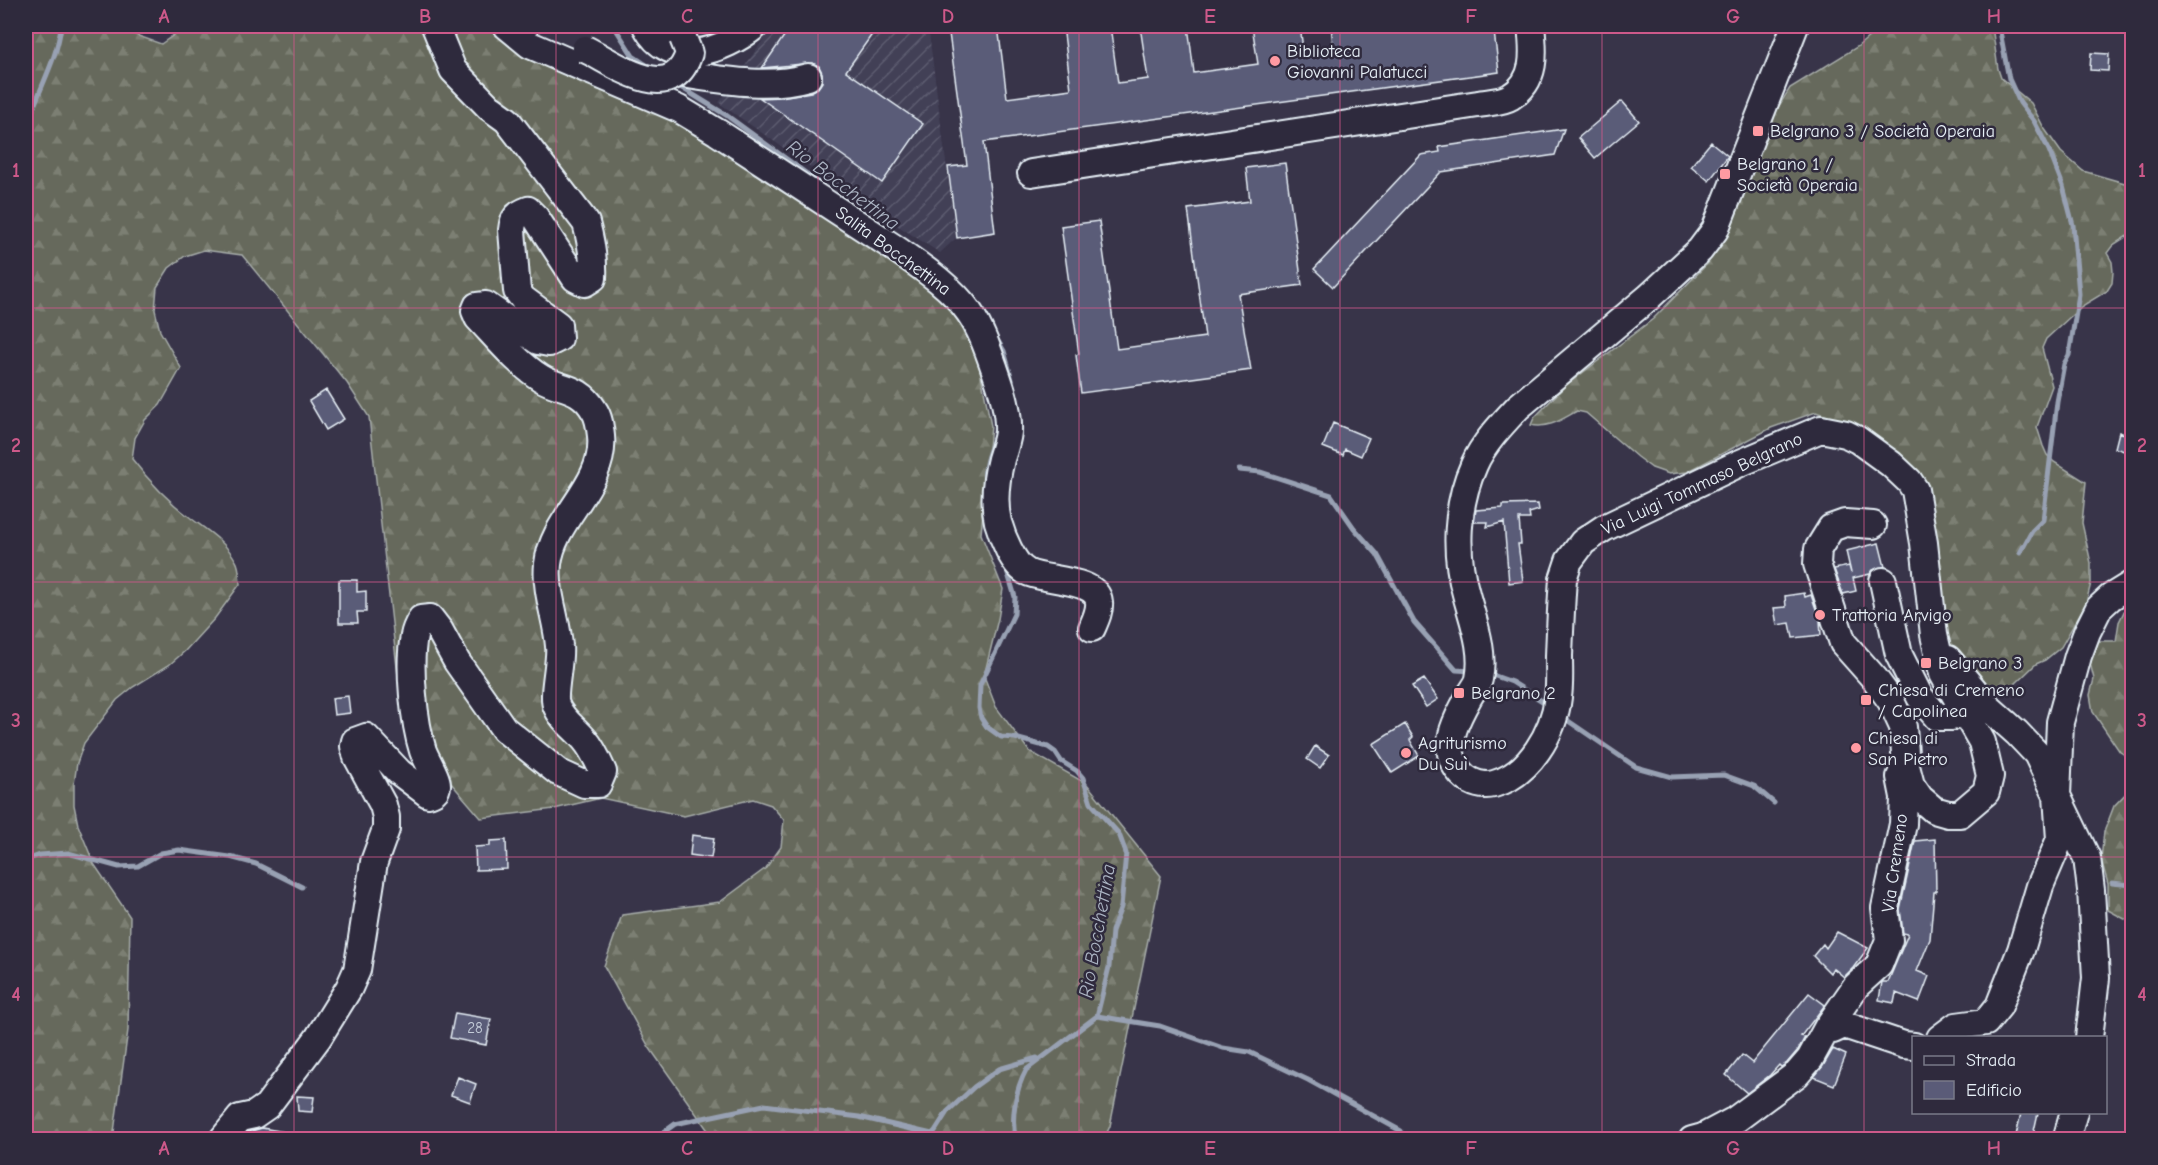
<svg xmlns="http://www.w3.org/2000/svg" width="2158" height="1165" viewBox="0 0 2158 1165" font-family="'Comic Neue',sans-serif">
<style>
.industrial{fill:url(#industrial-furrows)}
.forest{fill:url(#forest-firs);stroke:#a7adaa;stroke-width:1.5}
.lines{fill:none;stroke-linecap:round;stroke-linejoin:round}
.stream{stroke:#98a1b3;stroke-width:5}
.building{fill:#5a5b78;stroke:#e8f1f8;stroke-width:1.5}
.minor-casing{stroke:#e8f1f8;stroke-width:30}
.minor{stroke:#2f2a3d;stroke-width:26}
.minor-bridge-casing{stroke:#e8f1f8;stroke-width:30;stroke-linecap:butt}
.minor-bridge{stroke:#2f2a3d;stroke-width:26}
.grid{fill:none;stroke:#cd598a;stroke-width:1.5;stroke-opacity:0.55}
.poi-dot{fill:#ff9aa2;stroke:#2f2a3d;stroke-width:2}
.labels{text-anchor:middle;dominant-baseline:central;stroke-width:5;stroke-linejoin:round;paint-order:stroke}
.number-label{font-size:15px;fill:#c4ccd8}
.poi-label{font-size:18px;fill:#e8f1f8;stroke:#2f2a3d;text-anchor:start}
.street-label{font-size:18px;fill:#e8f1f8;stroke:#2f2a3d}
.water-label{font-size:20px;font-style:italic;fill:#acb5c4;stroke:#2f2a3d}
.neatline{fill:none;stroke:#cd598a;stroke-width:2}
.grid-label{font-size:20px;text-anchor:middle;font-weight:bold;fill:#cd598a}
</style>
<defs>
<pattern id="industrial-furrows" width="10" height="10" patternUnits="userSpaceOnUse" patternTransform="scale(1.5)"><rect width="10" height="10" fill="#424057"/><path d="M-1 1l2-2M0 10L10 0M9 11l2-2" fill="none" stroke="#5d5c70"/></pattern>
<pattern id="forest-firs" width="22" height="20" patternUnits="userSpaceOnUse" patternTransform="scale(1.5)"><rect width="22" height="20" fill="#66695b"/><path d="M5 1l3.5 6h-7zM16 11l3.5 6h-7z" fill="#7c7f73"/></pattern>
</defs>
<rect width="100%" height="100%" fill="#383449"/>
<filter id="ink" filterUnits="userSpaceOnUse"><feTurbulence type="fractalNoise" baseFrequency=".0167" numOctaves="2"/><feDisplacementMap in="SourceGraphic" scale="12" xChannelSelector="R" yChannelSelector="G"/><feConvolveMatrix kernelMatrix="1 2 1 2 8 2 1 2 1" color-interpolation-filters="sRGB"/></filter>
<g filter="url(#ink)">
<path class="industrial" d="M773 26H928L956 238 940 253 864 204 719 103Z"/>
<path class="forest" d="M26 26H110L161 44 175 34 176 26H502L682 117 902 260 970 319 991 426 981 534 1003 589 998 619 984 676 996 707 1029 751 1087 784 1161 876 1110 1126 1104 1139H714L649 1047 604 966 622 915 720 902 766 868 781 847 784 820 771 805 753 799 684 816 601 798 554 809 481 818 439 769 400 694 369 417 347 383 242 255 204 250 185 256 169 268 157 287 155 310 160 331 181 368 160 405 145 420 135 438 132 459C149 481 169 502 192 519 208 531 226 542 236 561 240 567 239 577 240 584L215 618 185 651 169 665 133 687 117 700 84 743 77 763 74 784V805L78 825 94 864 130 917 128 1030 113 1139H26Z
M1882 26H1992L1998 69 2001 78 2031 103 2044 128 2061 152 2083 171 2128 184 2132 188V233L2113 245 2107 253 2112 262 2113 272 2112 283 2107 291 2082 306 2046 339 2042 348 2052 386 2037 427 2043 446 2047 455 2054 462 2086 482 2082 523 2091 563V583L2086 603 2061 647 2045 660 2036 664 2014 685 2008 694 1989 692 1952 651 1943 626 1928 492 1859 427 1816 412 1771 428 1687 472 1669 474 1652 468 1637 457 1586 413 1577 411C1562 419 1549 429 1531 425L1534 418 1564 387 1653 319 1708 263 1738 207 1758 140 1790 88 1857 47Z
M2132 595V759L2120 752 2093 712 2090 695 2094 679 2090 663 2092 647 2098 641H2116L2119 622Z
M2132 787V923L2108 910V884L2101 859 2104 832 2114 806Z"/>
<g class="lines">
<path class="stream" d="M614 26 633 56 651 68
M1999 26 2009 79 2020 103 2034 121 2049 150 2063 186 2073 225 2079 294 2069 355 2064 364 2057 402 2043 520 2032 531 2020 553
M674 83 726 115 822 185
M26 132C34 96 57 63 61 26
M995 336 1004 351 1012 380
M1239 470 1260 472 1331 495 1354 528 1377 554 1414 622 1456 670 1472 671
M985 485C982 469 989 452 995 436
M1006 567 1015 597 1014 614 980 685 979 708 981 718 987 727 1001 737 1015 738 1048 747 1055 752 1061 761 1077 771 1083 778 1091 803 1119 834 1126 853 1121 907 1112 931 1109 967 1097 1016 1026 1070C1016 1088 1010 1119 1016 1140
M1487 673 1512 682 1550 706
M1561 716 1636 767 1672 777 1724 775 1754 786 1774 803
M26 860 40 855 68 853 119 867 138 866 161 853 179 850 230 857 256 864 302 887
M2112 883 2132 885
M1097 1016 1160 1026 1223 1048 1249 1052 1308 1080 1401 1131
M653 1140 675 1124 764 1105 859 1117 932 1134
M926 1140 935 1131 947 1112 974 1087 999 1069 1037 1058"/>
</g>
<path class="building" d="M791 26H878L846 71 923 124 882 183 760 98 781 97 811 92 818 88 822 82V73L819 66 812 63 762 68Z
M948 26H998L1007 98 1071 89 1063 26H1110L1118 83 1148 79 1140 26H1188L1194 73 1258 64 1252 26H1300L1304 57 1334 54 1331 26H1490L1491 32H1494L1499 72 984 142 995 232 957 238 948 167 967 165Z
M2091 53 2109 54 2108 71 2090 70Z
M1622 101 1639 121 1595 158 1578 138Z
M1564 129 1555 155 1441 172 1333 287 1314 269 1421 155 1440 152 1439 147Z
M1711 142 1728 156 1709 181 1691 166Z
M1285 163 1302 285 1238 294 1251 370 1081 393 1076 355 1079 354 1061 226 1099 221 1117 349 1205 337 1188 209 1250 201 1246 168Z
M326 390 344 419 326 430 309 401Z
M1333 423 1369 438 1361 456 1345 449 1343 455 1323 447Z
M2119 432 2133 437V454L2115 448Z
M1538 504 1539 510 1529 513 1530 519H1519L1521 544H1518L1523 581 1509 583 1504 522 1487 527 1488 522H1474L1476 510 1503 508V505Z
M1879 543 1885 567 1873 570 1870 574 1853 578 1856 591 1843 594 1834 569 1849 566 1851 573 1846 551Z
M339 580H357V592L366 591V612H357L358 623H339Z
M1804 593 1805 597 1811 595 1820 620 1821 635 1793 638 1790 623 1777 625 1774 608 1786 607 1785 596Z
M1424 679 1438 699 1426 707 1412 686Z
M348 696 350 713 334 715 332 698Z
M1405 724 1413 737 1410 740 1419 756 1392 773 1373 744Z
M1315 746 1329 755 1320 768 1307 759Z
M692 835 714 838 711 858 690 855Z
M1935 839 1936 892H1934L1930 939 1917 971 1929 976 1919 1002 1896 993 1894 1003 1879 1000 1882 982H1888L1908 934 1903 933 1900 909 1915 841Z
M506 840 507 869 476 870 475 847 490 846V841Z
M1837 932 1868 948 1853 968 1844 977 1833 968 1830 973 1813 956 1823 944 1826 948Z
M1809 993 1825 1005 1801 1036 1805 1037 1798 1050 1787 1063 1781 1067 1779 1065 1770 1075 1747 1093 1726 1075 1742 1055 1752 1063Z
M455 1013 491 1019 486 1045 450 1038Z
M1833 1049 1846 1055 1834 1085 1814 1077 1823 1066Z
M458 1077 476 1084 470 1102 451 1095Z
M297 1096 314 1097 312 1112 298 1111Z
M2021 1113H2038L2032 1140H2015Z
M262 1128 286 1132 285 1140H242L248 1132Z"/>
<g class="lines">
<defs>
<path id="minor" d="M507 26 530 45 679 109 717 132 893 247C920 266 950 285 969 312 981 329 988 350 995 370 1002 390 1009 411 1008 432 1007 441 1004 450 1001 459 996 479 993 501 998 522 1002 536 1013 565 1027 572 1043 581 1097 578 1099 602 1100 611 1095 621 1092 628
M646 26C669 71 724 51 755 26
M1795 26 1715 230 1700 250 1649 297 1518 407C1502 424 1483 444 1474 465 1456 505 1454 553 1466 594 1473 621 1485 650 1479 679 1478 684 1473 690 1470 695 1460 713 1443 741 1454 763 1462 779 1477 788 1494 784 1529 775 1554 732 1558 697 1560 684 1559 670 1559 656 1560 630 1561 605 1563 579L1569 561 1583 542 1604 528 1738 464 1821 429 1846 434 1858 440 1891 464 1909 481 1915 490 1924 543 1934 635 1943 674 1982 742 1990 776 1986 792 1960 814H1948L1934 810 1920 798 1911 785 1906 766 1903 727 1891 701 1875 679 1843 643 1817 564 1818 549 1831 528 1845 523 1873 525
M681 70 688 75C728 81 770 88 808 77
M1031 173 1478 104C1488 102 1502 102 1510 97 1537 81 1534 52 1531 26
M1883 581 1899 655 1920 697 1937 717H1952L1964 710
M1948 659 1989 708 2017 733 2037 754 2087 858 2091 890 2096 978 2089 1038
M1827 1028 1833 1030 1844 1025 1904 1045 1914 1046
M1940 1038 1956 1026 1986 1022 1999 1006 2021 950 2040 886 2060 839 2057 796 2060 722 2078 656 2087 632 2099 608 2111 597 2132 584
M222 1140 240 1118 254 1115 267 1106 318 1038 349 988 357 970 374 862 386 829V817L383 805 357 757 354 746 355 741 366 737 399 772 428 794C433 793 437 791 437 785 438 779 426 759 423 751 414 722 408 666 414 636 415 630 418 624 421 619L430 618 440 631 457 662 504 729 558 772 584 784H598L603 772C598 761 593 749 585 740 576 729 561 719 556 705 552 694 561 660 559 646 557 619 545 592 548 564 553 517 606 486 601 436 600 427 599 417 594 410 579 385 561 390 541 378 517 363 497 338 478 318L475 311 477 306 486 305 538 341 549 343 559 338 558 325 523 299 517 291 512 230C513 218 517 214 528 210L536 218 575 278 585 283 593 278C594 260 591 241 586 223L507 120 489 107 453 70 435 26
M1692 1140 1703 1137 1735 1120 1797 1074 1810 1059 1827 1028 1856 986 1879 965 1889 940 1885 908 1903 824 1904 797 1900 777 1903 771
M2066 1140 2074 1112"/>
</defs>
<use href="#minor" class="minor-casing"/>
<use href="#minor" class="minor"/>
<defs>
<path id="minor-bridge" d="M585 49C616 64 672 108 689 53L683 38"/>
</defs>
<use href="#minor-bridge" class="minor-bridge-casing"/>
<use href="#minor-bridge" class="minor-bridge"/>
</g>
</g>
<path class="grid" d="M294 26V1140M556 26V1140M818 26V1140M1079 26V1140M1340 26V1140M1602 26V1140M1864 26V1140M26 308H2132M26 582H2132M26 857H2132"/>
<g class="poi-dot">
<circle cx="1275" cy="61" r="6"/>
<rect x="1752" y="125" width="12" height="12" rx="3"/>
<rect x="1719" y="168" width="12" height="12" rx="3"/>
<circle cx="1820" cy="615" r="6"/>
<rect x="1920" y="657" width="12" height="12" rx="3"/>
<rect x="1453" y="687" width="12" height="12" rx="3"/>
<rect x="1860" y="694" width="12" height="12" rx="3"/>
<circle cx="1856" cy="748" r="6"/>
<circle cx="1406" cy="753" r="6"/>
</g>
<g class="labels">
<g class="number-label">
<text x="475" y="1028">28</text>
</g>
<g class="poi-label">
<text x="1287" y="51">Biblioteca<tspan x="1287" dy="21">Giovanni Palatucci</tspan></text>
<text x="1770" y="131">Belgrano 3 / Società Operaia</text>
<text x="1737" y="164">Belgrano 1 /<tspan x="1737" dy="21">Società Operaia</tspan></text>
<text x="1832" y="615">Trattoria Arvigo</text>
<text x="1938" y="663">Belgrano 3</text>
<text x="1878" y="690">Chiesa di Cremeno<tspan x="1878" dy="21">/ Capolinea</tspan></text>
<text x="1471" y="693">Belgrano 2</text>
<text x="1868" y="738">Chiesa di<tspan x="1868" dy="21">San Pietro</tspan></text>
<text x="1418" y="743">Agriturismo<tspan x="1418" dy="21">Du Suì</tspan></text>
</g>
<g class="street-label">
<text transform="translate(893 251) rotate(36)">Salita Bocchettina</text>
<text transform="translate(1702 484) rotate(-25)">Via Luigi Tommaso Belgrano</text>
<text transform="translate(1895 863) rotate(-82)">Via Cremeno</text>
</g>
<g class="water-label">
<text transform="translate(843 185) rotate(37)">Rio Bocchettina</text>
<text transform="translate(1097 931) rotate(-80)">Rio Bocchettina</text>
</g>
</g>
<rect width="2158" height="1165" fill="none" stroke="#2f2a3d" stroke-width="66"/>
<rect x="1912" y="1036" width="195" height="78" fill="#2f2a3d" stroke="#797a88" stroke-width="1.5"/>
<rect x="1924" y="1056" width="30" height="9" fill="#2f2a3d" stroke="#797a88" stroke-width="1.5"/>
<text x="1966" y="1066" font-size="18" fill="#e8f1f8">Strada</text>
<rect x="1924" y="1081" width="30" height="18" fill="#5a5b78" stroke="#797a88" stroke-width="1.5"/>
<text x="1966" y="1096" font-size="18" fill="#e8f1f8">Edificio</text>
<rect x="33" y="33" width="2092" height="1099" class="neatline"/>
<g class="grid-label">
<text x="164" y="23">A</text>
<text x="425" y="23">B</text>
<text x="687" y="23">C</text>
<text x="948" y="23">D</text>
<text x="1210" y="23">E</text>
<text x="1471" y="23">F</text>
<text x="1733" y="23">G</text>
<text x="1994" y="23">H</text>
<text x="16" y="177">1</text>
<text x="2142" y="177">1</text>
<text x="16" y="452">2</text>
<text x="2142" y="452">2</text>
<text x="16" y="727">3</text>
<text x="2142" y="727">3</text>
<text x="16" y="1001">4</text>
<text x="2142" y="1001">4</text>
<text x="164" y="1155">A</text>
<text x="425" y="1155">B</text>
<text x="687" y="1155">C</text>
<text x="948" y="1155">D</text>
<text x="1210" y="1155">E</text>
<text x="1471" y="1155">F</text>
<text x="1733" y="1155">G</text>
<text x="1994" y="1155">H</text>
</g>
</svg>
